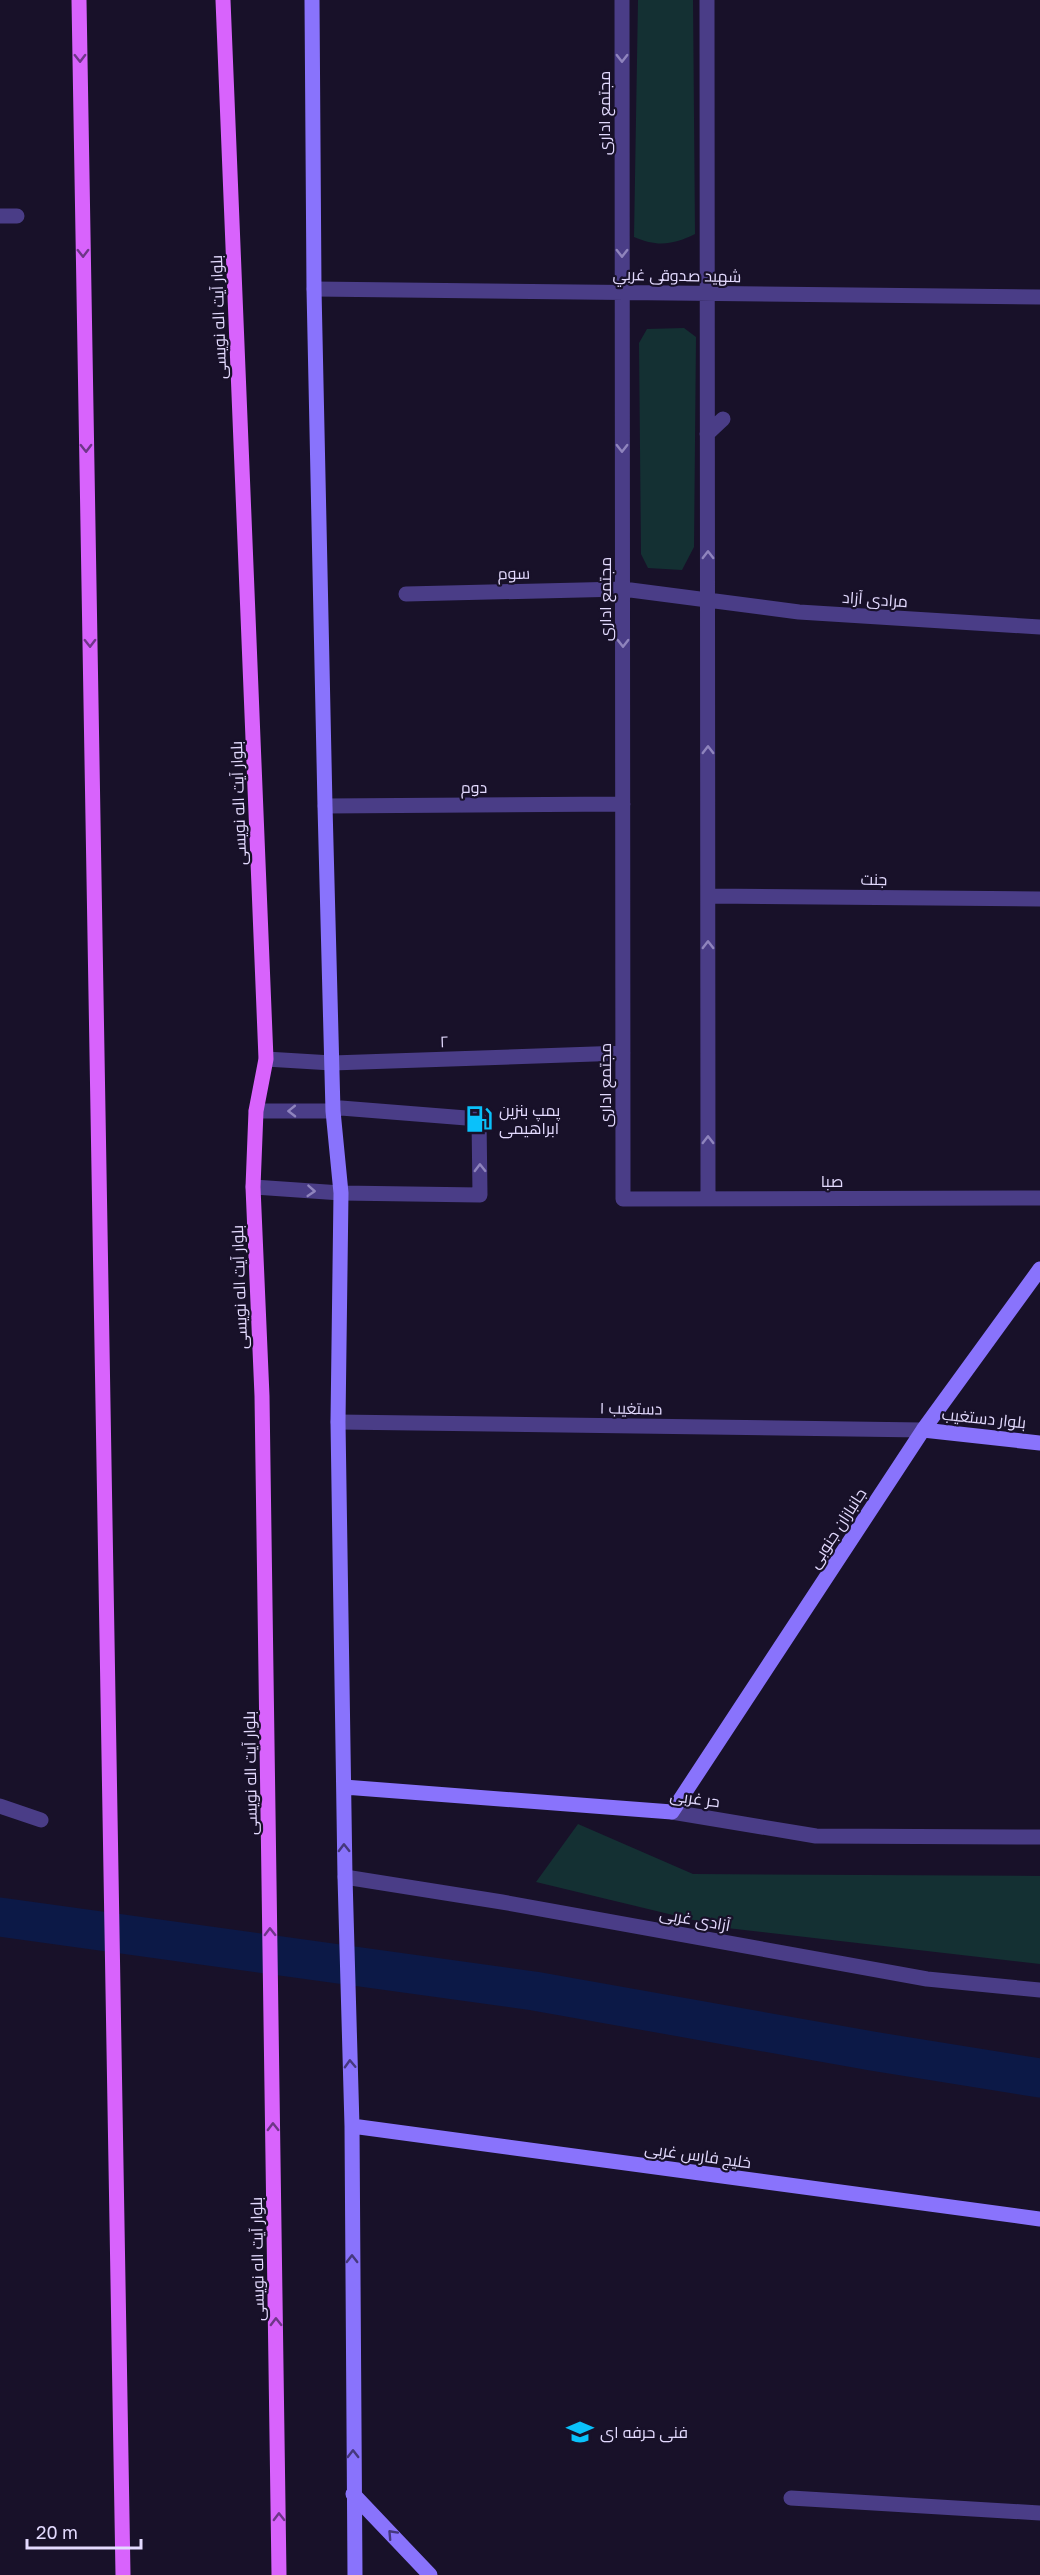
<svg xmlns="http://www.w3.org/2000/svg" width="1040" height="2575" viewBox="0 0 1040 2575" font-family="'Golos Text',Cairo,sans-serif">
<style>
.green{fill:#143033}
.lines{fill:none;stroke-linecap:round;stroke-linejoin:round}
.canal{stroke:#0c1947;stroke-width:39}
.lane{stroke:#4a3d87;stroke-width:15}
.street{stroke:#4a3d87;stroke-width:15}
.secondary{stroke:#8973fc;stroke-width:15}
.primary{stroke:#d863fc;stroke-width:15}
.oneway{stroke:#6e3688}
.oneway2{stroke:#8f84bd}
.oneway3{stroke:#45387d}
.labels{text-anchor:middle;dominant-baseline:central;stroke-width:4.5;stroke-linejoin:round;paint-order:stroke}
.street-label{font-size:16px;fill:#e3dafe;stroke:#181129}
.poi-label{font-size:16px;fill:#e3dafe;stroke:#181129;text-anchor:start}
</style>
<rect width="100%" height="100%" fill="#181129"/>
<path class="green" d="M638 0H693L695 234C673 245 657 247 634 237Z
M684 328 696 337 694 547 682 570 648 568 641 554 639 343 647 329Z
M578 1824 693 1874 1040 1876V1964L727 1928 536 1882Z"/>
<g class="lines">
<path class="canal" d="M0 1917 534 1991 872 2051 1040 2078"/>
<path class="lane" d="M253 1187 341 1193 480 1195 479 1119 341 1108 333 1111H256"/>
<path class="street" d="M622 0 623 1199 1040 1198
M707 0 708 1199
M0 216H17
M314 289 1040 297
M707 434 723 419
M406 594 623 589 799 612 1040 627
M325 806 623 804
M708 896 1040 899
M266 1059 332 1063 623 1053
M338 1422 923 1430
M0 1806 41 1820
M672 1812 816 1836 1040 1837
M345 1877 502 1902 927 1979 1040 1990
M791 2498 1040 2513"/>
<path class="secondary" d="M312 0 314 289 325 806 333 1111 341 1193 338 1422 345 1877 352 2126 355 2575
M923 1430 1040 1443
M344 1787 672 1812 923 1430 1040 1269
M352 2126 1040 2219
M353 2494 430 2575"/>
<path class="primary" d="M79 0 123 2575
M223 0 266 1059 256 1111 253 1187 262 1396 279 2575"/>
</g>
<defs><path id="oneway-chevron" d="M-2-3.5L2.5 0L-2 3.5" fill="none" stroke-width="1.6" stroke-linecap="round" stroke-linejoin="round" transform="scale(1.5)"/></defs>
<g class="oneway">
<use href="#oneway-chevron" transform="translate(80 58) rotate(89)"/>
<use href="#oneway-chevron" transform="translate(83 253) rotate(89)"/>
<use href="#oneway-chevron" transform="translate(86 448) rotate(89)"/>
<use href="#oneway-chevron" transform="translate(90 643) rotate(89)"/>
<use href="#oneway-chevron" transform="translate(270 1932) rotate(-91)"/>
<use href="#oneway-chevron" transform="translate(273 2127) rotate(-91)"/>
<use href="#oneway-chevron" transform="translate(276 2322) rotate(-91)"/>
<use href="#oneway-chevron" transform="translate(279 2517) rotate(-91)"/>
</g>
<g class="oneway2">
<use href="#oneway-chevron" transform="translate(622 58) rotate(90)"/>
<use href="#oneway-chevron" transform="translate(622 253) rotate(90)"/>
<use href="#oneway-chevron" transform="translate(622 448) rotate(90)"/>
<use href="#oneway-chevron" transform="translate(708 555) rotate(-90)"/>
<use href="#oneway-chevron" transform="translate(623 643) rotate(90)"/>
<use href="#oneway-chevron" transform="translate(708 750) rotate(-90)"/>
<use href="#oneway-chevron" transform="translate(708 945) rotate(-90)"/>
<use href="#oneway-chevron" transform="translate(292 1111) rotate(179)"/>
<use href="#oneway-chevron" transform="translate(708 1140) rotate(-90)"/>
<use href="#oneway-chevron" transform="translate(480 1168) rotate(-91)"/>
<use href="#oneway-chevron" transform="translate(311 1191) rotate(4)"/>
</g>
<g class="oneway3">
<use href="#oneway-chevron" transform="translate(344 1848) rotate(-91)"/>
<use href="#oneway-chevron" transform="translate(350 2064) rotate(-92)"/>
<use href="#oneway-chevron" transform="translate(352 2259) rotate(-90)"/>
<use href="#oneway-chevron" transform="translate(353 2454) rotate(-90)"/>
<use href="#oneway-chevron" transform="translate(392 2534) rotate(-133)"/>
</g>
<defs>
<symbol id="fuel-bare" viewBox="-9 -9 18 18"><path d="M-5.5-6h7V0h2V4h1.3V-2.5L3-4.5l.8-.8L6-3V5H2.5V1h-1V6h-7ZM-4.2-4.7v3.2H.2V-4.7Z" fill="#0ac1fa" stroke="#181129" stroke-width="2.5" paint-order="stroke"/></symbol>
<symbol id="school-bare" viewBox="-9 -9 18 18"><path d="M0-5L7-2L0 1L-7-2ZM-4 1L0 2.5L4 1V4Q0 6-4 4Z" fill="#0ac1fa" stroke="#181129" stroke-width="2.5" paint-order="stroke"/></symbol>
</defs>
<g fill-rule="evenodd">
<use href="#fuel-bare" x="460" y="1100" width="38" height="38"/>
<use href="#school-bare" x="561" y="2413" width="38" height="38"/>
</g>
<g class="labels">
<g class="street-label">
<text transform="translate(604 113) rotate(-90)">مجتمع اداری</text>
<text transform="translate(677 275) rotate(1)">شهید صدوقی غربي</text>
<text transform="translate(218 317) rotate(-92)">بلوار آیت اله نویسی</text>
<text transform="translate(514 573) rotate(-1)">سوم</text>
<text transform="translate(605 599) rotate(-90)">مجتمع اداری</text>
<text transform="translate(875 599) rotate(4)">مرادی آزاد</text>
<text x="474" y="787">دوم</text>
<text transform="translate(238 803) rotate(-92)">بلوار آیت اله نویسی</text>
<text transform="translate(874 879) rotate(1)">جنت</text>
<text transform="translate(444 1041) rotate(-2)">۲</text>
<text transform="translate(605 1085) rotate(-90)">مجتمع اداری</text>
<text x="832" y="1181">صبا</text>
<text transform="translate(239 1287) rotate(-92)">بلوار آیت اله نویسی</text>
<text transform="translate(631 1408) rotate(1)">دستغیب ۱</text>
<text transform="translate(984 1418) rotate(6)">بلوار دستغیب</text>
<text transform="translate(837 1528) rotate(-57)">جانبازان جنوبی</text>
<text transform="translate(250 1773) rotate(-91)">بلوار آیت اله نویسی</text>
<text transform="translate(695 1798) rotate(8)">حر غربی</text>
<text transform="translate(695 1919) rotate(10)">آزادی غربی</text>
<text transform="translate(698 2155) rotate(8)">خلیج فارس غربی</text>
<text transform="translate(257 2259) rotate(-91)">بلوار آیت اله نویسی</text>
</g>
<g class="poi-label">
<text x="499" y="1110">پمپ بنزین<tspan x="499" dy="18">ابراهیمی</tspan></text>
<text x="600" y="2432">فنی حرفه ای</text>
</g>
</g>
<path d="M27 2539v9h114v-9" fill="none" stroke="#e3dafe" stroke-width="3"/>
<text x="36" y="2539" font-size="18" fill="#e3dafe" stroke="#181129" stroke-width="4.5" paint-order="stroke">20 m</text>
</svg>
